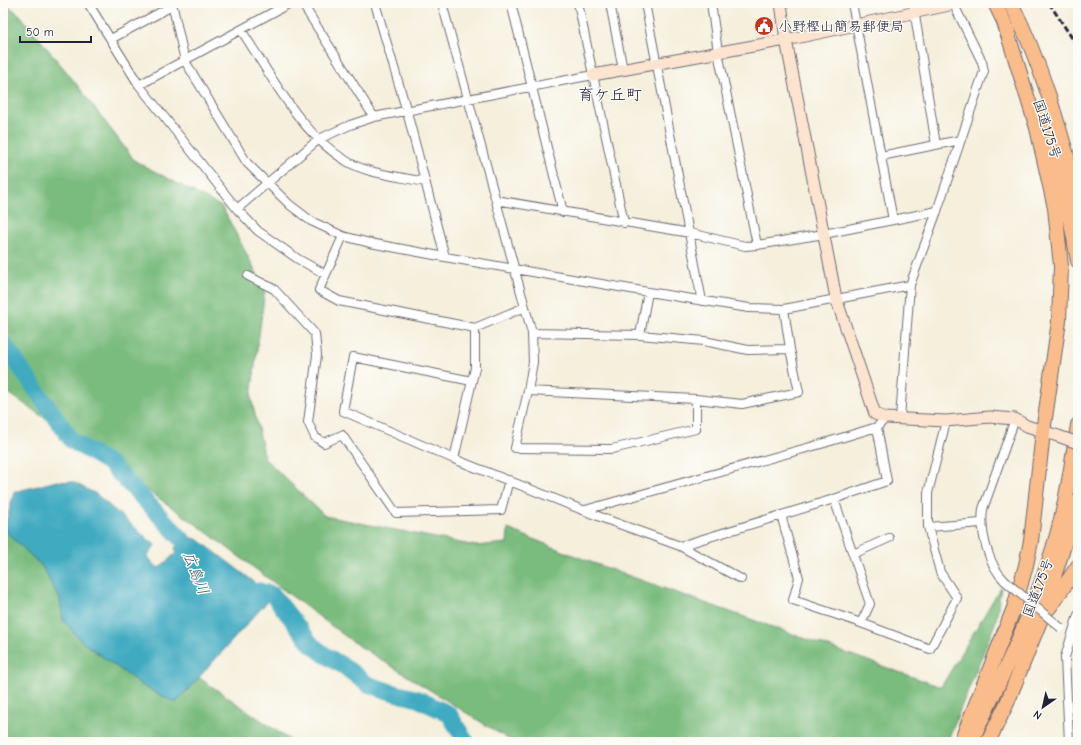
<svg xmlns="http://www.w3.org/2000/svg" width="1081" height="745" viewBox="0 0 1081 745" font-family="'Comic Neue','Klee One',sans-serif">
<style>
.forest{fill:#7abc7e;stroke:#4e6f5c}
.water{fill:#41aac1;stroke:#32667e}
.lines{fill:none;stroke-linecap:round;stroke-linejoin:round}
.river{stroke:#41aac1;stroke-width:17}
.street-casing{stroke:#6c6a73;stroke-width:10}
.secondary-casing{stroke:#6c6a73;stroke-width:13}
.highway-casing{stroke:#6c6a73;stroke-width:16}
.street{stroke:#fff;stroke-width:8}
.secondary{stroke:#fde4d1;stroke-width:11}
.highway{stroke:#fabc8b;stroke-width:14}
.rail{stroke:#22223b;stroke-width:3;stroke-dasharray:6 3;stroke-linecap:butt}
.street-bridge-casing{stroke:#6c6a73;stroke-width:10;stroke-linecap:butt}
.secondary-bridge-casing{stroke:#6c6a73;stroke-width:13;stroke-linecap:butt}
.street-bridge{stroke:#fff;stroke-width:8}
.secondary-bridge{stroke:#fde4d1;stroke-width:11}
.labels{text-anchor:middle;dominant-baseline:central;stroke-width:3;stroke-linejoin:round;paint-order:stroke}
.poi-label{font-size:14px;fill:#22223b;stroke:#fdfcf7;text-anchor:start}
.street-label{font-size:14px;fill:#22223b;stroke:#fdfcf7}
.water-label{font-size:15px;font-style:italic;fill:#305f77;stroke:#fdfcf7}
.quarter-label{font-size:16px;fill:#22223b;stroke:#fdfcf7}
</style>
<rect width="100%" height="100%" fill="#fdfcf7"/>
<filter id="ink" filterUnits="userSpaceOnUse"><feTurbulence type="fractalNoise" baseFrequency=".025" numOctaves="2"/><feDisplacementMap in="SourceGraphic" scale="8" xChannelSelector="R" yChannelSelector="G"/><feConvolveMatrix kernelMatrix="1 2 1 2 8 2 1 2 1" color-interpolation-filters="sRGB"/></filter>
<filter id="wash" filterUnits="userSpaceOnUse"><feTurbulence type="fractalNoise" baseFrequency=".012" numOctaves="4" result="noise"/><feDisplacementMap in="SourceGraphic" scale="16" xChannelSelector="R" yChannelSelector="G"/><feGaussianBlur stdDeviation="0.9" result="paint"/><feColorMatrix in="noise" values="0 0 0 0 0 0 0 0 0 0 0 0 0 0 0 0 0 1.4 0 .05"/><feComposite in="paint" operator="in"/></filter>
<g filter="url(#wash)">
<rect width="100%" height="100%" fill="#f5efdc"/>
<path class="forest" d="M4 3 20 15 74 81 135 161 222 207 265 289 251 397 265 459 325 516 476 546 507 543 508 529 593 563 941 687 1001 587 996 621 947 742H513L353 642 197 525 3 389Z
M3 524 51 576 293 742H3Z"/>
<path class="water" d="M57 481 73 482 96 494 155 545 148 556 153 564 159 568 176 553 175 548 186 536 199 540 253 581 266 603 176 703 146 688 82 642 63 620 60 599 41 565 4 530 14 492Z"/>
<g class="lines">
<path class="river" d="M3 343 72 441 109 463 182 539 191 561
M236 598 259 591 273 595 312 645 325 655 345 667 367 684 391 692 418 699 449 714 466 742"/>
</g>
</g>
<g filter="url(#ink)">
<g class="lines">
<defs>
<path id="street" d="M88 3 139 85 237 209 319 139 350 125 374 117 593 75
M172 3 185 61 247 163 290 205 311 221 343 236 370 243 445 257 648 292 749 308 784 309 910 285
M302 3 374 117
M375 3 407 112 445 257
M442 3 532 333 533 362 528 391 696 399 742 404 799 392 790 349
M511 3 563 212
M578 3 624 223
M610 3 623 70
M645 3 702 301
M711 3 718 52 757 245
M852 3 893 220
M913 3 936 145
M241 30C272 76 299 133 348 162 368 174 403 177 425 182
M111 39 172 6
M139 85 290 3
M881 156 960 140
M496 200 690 233 745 246 757 245 824 234 937 211
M237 209 258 231 298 259 325 274
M343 236 319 290 339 301 475 328V368L454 459
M248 276 274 289 315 334 317 355 308 422 315 437 324 443 342 435 396 513 501 510 509 480
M475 328 525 307
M532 333 640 335 704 341 748 350 790 349 784 309
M640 335 648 292
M472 381 353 357 343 411 454 459 608 520 680 546 741 579
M528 391 515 448 612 449 696 429V399
M900 418 910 285 937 211 984 71 982 62 953 3
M834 499 870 604 861 623
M585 510 821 444 877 427 886 418
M781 515 799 578 793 600 861 623 930 649 957 598 940 572 928 527V493L946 421
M928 527 981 523
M680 546 834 499 887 481 877 427
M853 554 889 538
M1005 581C988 565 980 532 983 509L1015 419
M1069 742 1065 657 1078 615"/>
<path id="secondary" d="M781 3 786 40 836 298 875 414 886 418 946 421 990 417 1015 419 1027 426 1058 436
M593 75 786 40 954 4"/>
<path id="highway" d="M995 3 1008 30
M1011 3C1042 64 1060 130 1078 195
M1043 116C1059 164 1070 212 1078 261
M1049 608 1078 566
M961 742 1014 608 1026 565 1031 541 1043 432 1059 321 1061 266 1055 208 1037 128 1004 22
M971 742C999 683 1028 623 1049 561 1064 518 1071 470 1078 425
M988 742 1007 703 1040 621 1078 501"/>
</defs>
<use href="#street" class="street-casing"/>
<use href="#secondary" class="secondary-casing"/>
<use href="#highway" class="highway-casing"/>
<use href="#street" class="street"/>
<use href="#secondary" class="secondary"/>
<use href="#highway" class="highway"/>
<path class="rail" d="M1049 3 1078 47"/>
<defs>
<path id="street-bridge" d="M1005 581 1061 628"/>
<path id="secondary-bridge" d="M1058 436 1078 443"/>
</defs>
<use href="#street-bridge" class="street-bridge-casing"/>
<use href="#secondary-bridge" class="secondary-bridge-casing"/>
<use href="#street-bridge" class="street-bridge"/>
<use href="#secondary-bridge" class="secondary-bridge"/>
</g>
</g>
<defs>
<symbol id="civic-disc" viewBox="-11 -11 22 22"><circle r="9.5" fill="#c8321e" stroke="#fdfcf7"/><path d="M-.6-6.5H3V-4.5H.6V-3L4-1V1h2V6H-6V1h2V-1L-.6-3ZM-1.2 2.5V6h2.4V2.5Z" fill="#fff"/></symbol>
</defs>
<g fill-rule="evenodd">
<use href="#civic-disc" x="753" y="15" width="22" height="22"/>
</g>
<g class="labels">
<g class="poi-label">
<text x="778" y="26">小野樫山簡易郵便局</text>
</g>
<g class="street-label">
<text transform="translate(1047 129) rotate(72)">国道175号</text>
<text transform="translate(1038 588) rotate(-69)">国道175号</text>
</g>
<g class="water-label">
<text transform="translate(196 573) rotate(68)">広島川</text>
</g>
<g class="quarter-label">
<text x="610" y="95">育ケ丘町</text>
</g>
</g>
<rect width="1081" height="745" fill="none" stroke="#fdfcf7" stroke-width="16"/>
<g transform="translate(1043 707) rotate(214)" stroke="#fdfcf7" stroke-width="3" paint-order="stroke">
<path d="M0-3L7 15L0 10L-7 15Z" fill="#22223b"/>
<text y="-6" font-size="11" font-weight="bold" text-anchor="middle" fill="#22223b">N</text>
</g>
<path d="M20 36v6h71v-6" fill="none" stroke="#22223b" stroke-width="2"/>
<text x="26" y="36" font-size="12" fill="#22223b" stroke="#fdfcf7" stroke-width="3" paint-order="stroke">50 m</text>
</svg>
